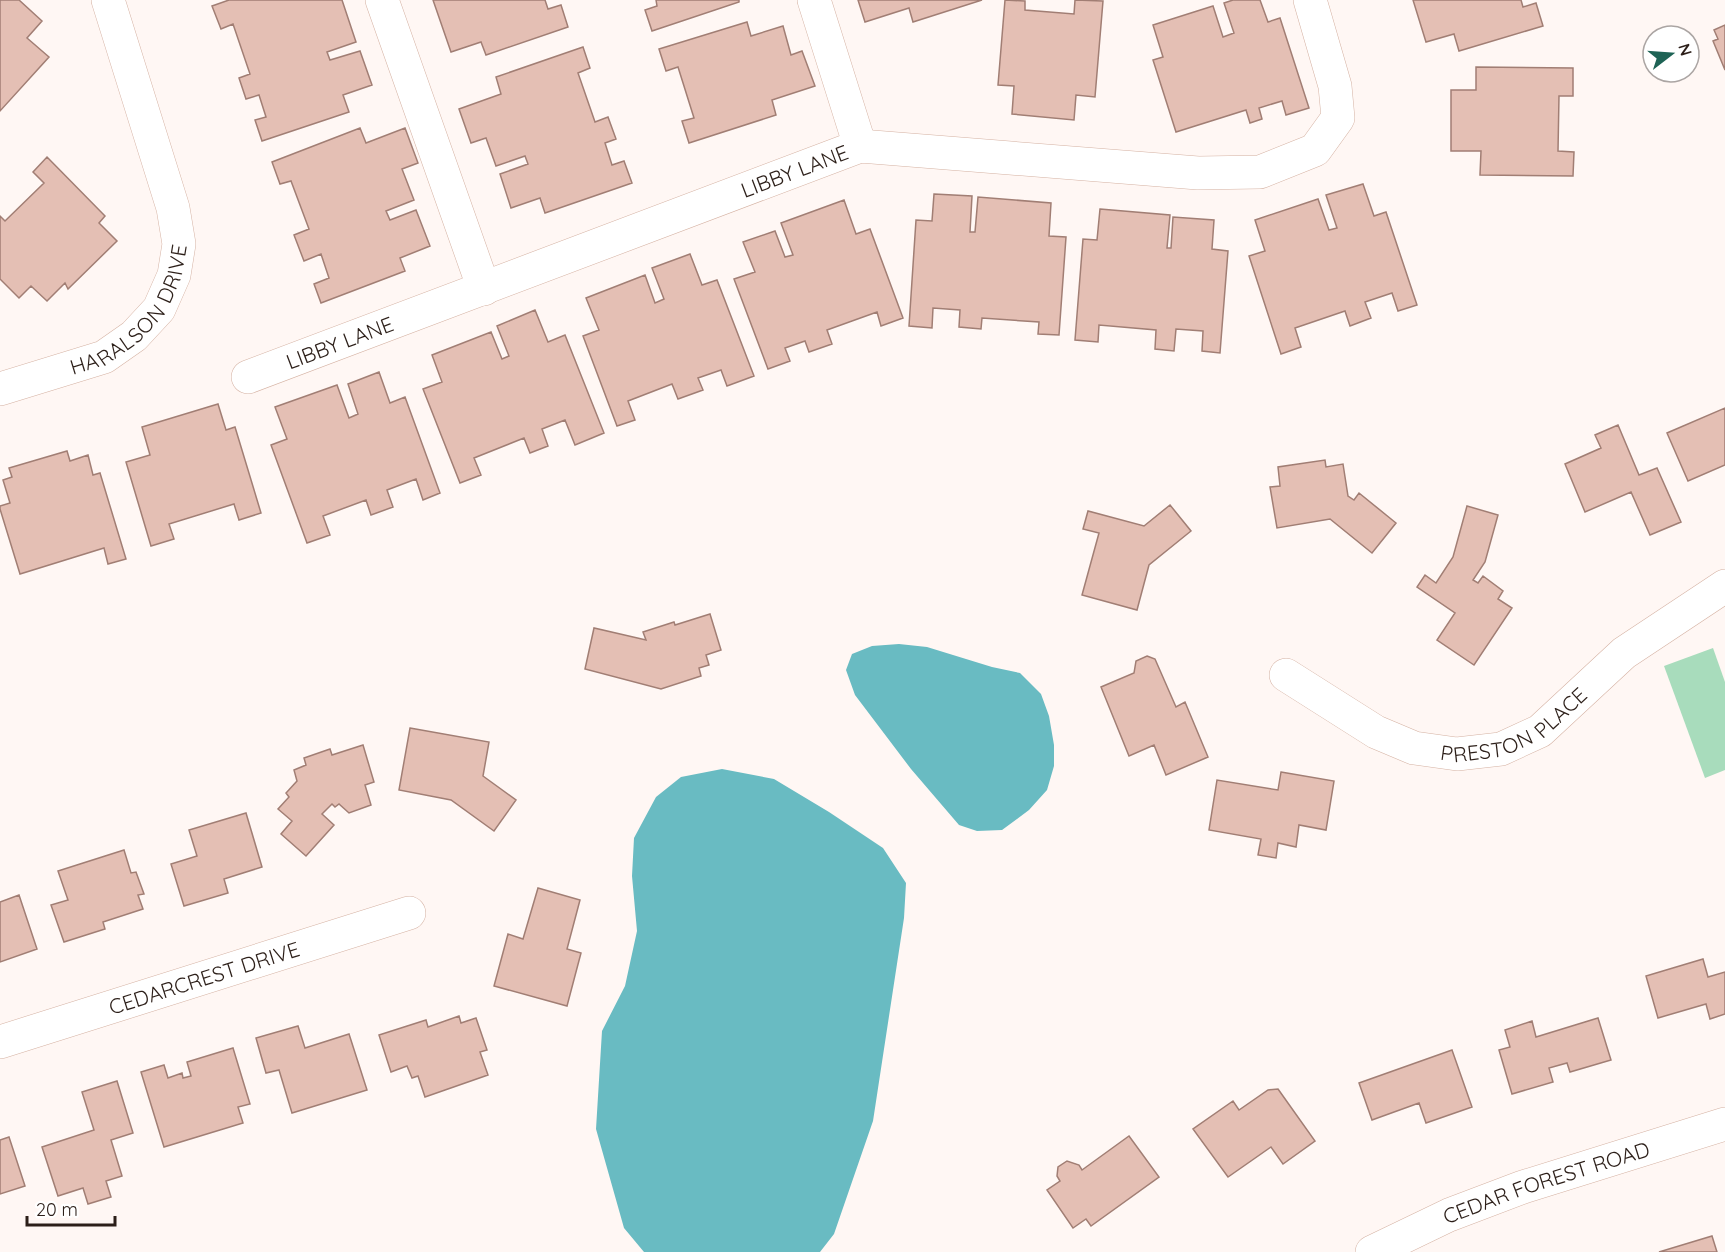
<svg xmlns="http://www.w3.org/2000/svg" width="1725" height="1252" viewBox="0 0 1725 1252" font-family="Quicksand,sans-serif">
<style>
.green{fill:#a8dcbc}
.water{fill:#69bbc2}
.building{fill:#e4bfb4;stroke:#a17e74;stroke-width:1.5}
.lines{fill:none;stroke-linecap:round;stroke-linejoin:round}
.minor-casing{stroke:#d5b2a3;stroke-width:34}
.minor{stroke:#fff;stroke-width:33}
.labels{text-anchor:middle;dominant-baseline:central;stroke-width:5;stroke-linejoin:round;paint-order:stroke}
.street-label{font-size:21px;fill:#2c1f19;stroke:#fff}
</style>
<rect width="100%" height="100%" fill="#fff7f4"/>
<path class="green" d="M1713 648 1725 682V770L1705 778 1664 666Z"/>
<path class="water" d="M899 644 927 647 992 667 1020 673 1041 694 1049 716 1054 745V766L1047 790 1029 810 1002 830 977 831 959 825 911 769 855 695 846 670 852 654 872 646Z
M722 769 774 779 829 812 883 848 906 883 904 918 873 1121 834 1234 820 1252H644L624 1228 596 1129 602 1031 625 986 637 931 632 876 634 838 656 797 681 777Z"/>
<path class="building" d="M0 0H19L42 21 27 38 49 57 0 111Z
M229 0H342L356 42 327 52 330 60 360 51 372 85 343 95 349 112 262 141 255 120 266 117 259 95 246 99 239 78 250 74 233 24 221 29 212 6Z
M433 0H545L548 9 561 5 568 27 486 55 481 42 451 52Z
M656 0H739V2L652 31 645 10 657 6Z
M858 0H982L913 22 909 8 865 22Z
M1005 0 1025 1V10L1074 14 1075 0 1103 1 1095 97 1076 95 1074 120 1012 114 1014 86 998 85Z
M1233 0H1260L1268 22 1280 18 1309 108 1286 115 1282 101 1259 108 1262 119 1250 123 1246 110 1176 132 1153 60 1163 57 1153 25 1213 6 1223 37 1234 33 1224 3Z
M1413 0H1521L1523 7 1536 3 1543 26 1459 51 1454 34 1426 42Z
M747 22 751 36 783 26 791 55 802 51 815 86 772 100 776 115 689 143 682 121 694 118 678 67 666 71 659 49Z
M1725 25V70L1713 41 1718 39 1714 30Z
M583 47 590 68 578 73 595 122 608 117 616 139 605 143 612 165 624 161 632 183 545 213 540 198 511 208 500 174 528 164 525 156 496 166 486 138 471 143 459 109 501 94 496 77Z
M1476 67 1573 68V96H1559L1558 151 1574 152 1573 176 1480 175 1481 151H1451V90H1476Z
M360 128 366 143 405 128 418 163 402 169 414 200 386 211 390 220 416 210 430 246 400 258 405 271 321 303 314 284 329 278 321 254 304 261 294 235 309 229 291 181 280 184 272 162Z
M47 157 105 216 99 223 117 241 68 289 65 283 47 301 31 286 19 298 0 279V216L5 221 44 183 33 172Z
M1363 184 1374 216 1386 212 1417 305 1398 311 1392 293 1365 302 1371 318 1350 326 1345 311 1295 328 1301 347 1281 354 1249 256 1265 251 1255 220 1318 199 1329 230 1337 228 1326 195Z
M934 194 972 196 970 232H975L978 197 1051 203 1049 236 1066 237 1059 335 1038 334 1039 322 982 318 981 329 959 327 960 310 933 308 932 328 909 326 916 220 932 221Z
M844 200 856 234 870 229 903 318 881 326 877 312 827 330 832 344 809 352 805 341 785 348 790 361 768 369 734 279 755 272 743 242 775 231 785 257 793 255 781 223Z
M1100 209 1170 215 1167 248H1171L1173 217 1214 220 1212 249 1228 251 1220 353 1202 351 1203 331 1176 329 1174 351 1155 349 1156 330 1099 325 1098 342 1075 340 1083 239 1097 240Z
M690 254 702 285 717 280 754 376 727 386 721 370 698 378 703 390 678 399 672 384 628 401 635 420 617 426 583 336 599 330 586 298 645 275 655 303 664 299 652 268Z
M535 310 548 342 565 335 604 433 575 445 565 420 542 429 548 446 530 453 524 438 474 458 481 475 460 483 423 389 442 382 432 355 491 332 502 359 509 356 497 326Z
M379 372 390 403 405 397 440 493 423 500 416 479 387 490 393 507 371 515 366 500 323 516 330 535 307 543 271 445 287 439 275 407 337 385 349 418 358 414 348 384Z
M218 404 226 430 235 427 261 513 239 520 234 504 169 524 174 539 151 546 126 462 150 455 142 427Z
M1725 408V465L1688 481 1667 433Z
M1618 425 1639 475 1657 468 1681 522 1650 535 1631 492 1585 512 1565 464 1601 448 1595 435Z
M67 451 70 461 88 455 93 475 100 473 126 559 108 564 104 548 20 574 0 509V506L10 503 3 480 12 477 9 468Z
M1325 460 1326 467 1343 464 1348 496 1354 500 1359 493 1396 523 1372 553 1330 519 1277 528 1270 487 1280 486 1278 467Z
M1170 505 1191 531 1149 565 1137 610 1082 595 1099 533 1083 529 1088 511 1144 526Z
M1467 506 1498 515 1485 562 1473 580 1478 583 1483 576 1503 591 1498 599 1512 608 1474 665 1437 640 1455 613 1417 587 1425 575 1436 583 1453 557Z
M710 614 721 650 706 655 709 665 699 668 701 676 661 689 585 669 594 628 646 640 643 632 674 622 675 625Z
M1147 656 1155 659 1176 707 1185 702 1208 757 1166 775 1154 745 1129 756 1101 687 1134 673 1136 661Z
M410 728 489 742 483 776 516 800 494 831 451 800 399 790Z
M363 745 374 782 365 785 371 805 349 813 339 804 335 807 332 804 322 814 334 825 306 856 281 834 292 821 278 809 289 797 286 793 297 781 294 770 306 765 304 758 330 749 332 755Z
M1281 772 1334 781 1326 830 1299 825 1296 847 1278 843 1276 858 1258 855 1261 839 1209 830 1217 780 1278 790Z
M246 813 262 867 224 879 228 893 184 906 171 864 197 856 189 830Z
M124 850 131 873 136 872 144 894 138 895 143 909 103 922 105 929 64 942 51 905 68 900 58 871Z
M538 888 580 900 567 949 581 953 567 1006 494 986 508 934 523 939Z
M19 895 37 949 0 962V902Z
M1703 959 1708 977 1725 972V1014L1710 1019 1706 1004 1658 1018 1646 976Z
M459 1016 461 1023 476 1018 487 1050 480 1052 488 1075 425 1097 418 1076 412 1078 407 1066 391 1072 379 1035 426 1020 428 1027Z
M1598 1018 1611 1060 1570 1072 1567 1063 1549 1068 1553 1082 1512 1094 1499 1050 1510 1047 1505 1030 1532 1021 1536 1037Z
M298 1026 305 1048 349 1034 367 1090 292 1113 279 1070 266 1073 256 1038Z
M233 1048 250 1104 238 1107 243 1123 164 1147 141 1072 164 1065 168 1078 182 1073 183 1078 191 1076 187 1062Z
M1452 1050 1472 1107 1426 1123 1419 1103 1372 1120 1359 1083Z
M117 1081 133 1133 111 1140 122 1176 106 1181 111 1197 88 1204 83 1188 58 1196 42 1147 94 1130 82 1092Z
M1278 1089 1315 1141 1283 1164 1271 1147 1228 1177 1193 1129 1233 1101 1239 1110 1268 1090Z
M1129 1136 1159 1177 1091 1226 1086 1219 1073 1228 1047 1190 1060 1181 1057 1176 1058 1167 1067 1161 1079 1165 1082 1170Z
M9 1137 25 1186 0 1194V1140Z
M1712 1236 1717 1252H1659Z"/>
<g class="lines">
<defs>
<g id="minor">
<path d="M382 0 484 289"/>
<path d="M814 0 860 146"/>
<path id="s1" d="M248 377 860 146 1198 173 1260 172 1315 150 1338 118 1335 86 1310 0"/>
<path id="s2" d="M0 389 104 357 134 336 159 309 174 275 179 244 173 208 108 0"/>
<path id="s3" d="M1286 675 1376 732 1414 748 1457 754 1501 749 1540 731 1624 653 1725 586"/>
<path id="s4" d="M0 1042 409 913"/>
<path id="s5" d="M1372 1252 1449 1215 1523 1187 1725 1124"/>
</g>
</defs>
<use href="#minor" class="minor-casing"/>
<use href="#minor" class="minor"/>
</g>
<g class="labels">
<g class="street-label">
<text stroke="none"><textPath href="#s1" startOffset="584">LIBBY LANE</textPath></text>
<text stroke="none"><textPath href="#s2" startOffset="162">HARALSON DRIVE</textPath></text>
<text stroke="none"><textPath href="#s1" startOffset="98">LIBBY LANE</textPath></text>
<text stroke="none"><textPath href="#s3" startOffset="256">PRESTON PLACE</textPath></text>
<text stroke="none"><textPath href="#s4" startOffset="214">CEDARCREST DRIVE</textPath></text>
<text stroke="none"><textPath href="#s5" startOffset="188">CEDAR FOREST ROAD</textPath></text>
</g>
</g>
<g transform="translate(1671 54) rotate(73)"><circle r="28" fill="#ffffff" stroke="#aba5a3" stroke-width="1.5"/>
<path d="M0-4.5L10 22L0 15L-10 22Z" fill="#1e6355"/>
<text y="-9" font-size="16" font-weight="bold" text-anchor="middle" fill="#2c1f19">N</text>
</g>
<path d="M27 1216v9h88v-9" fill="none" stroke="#2c1f19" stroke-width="3"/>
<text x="36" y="1216" font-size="18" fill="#2c1f19" stroke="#ffffff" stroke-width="4.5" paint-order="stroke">20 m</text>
</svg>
